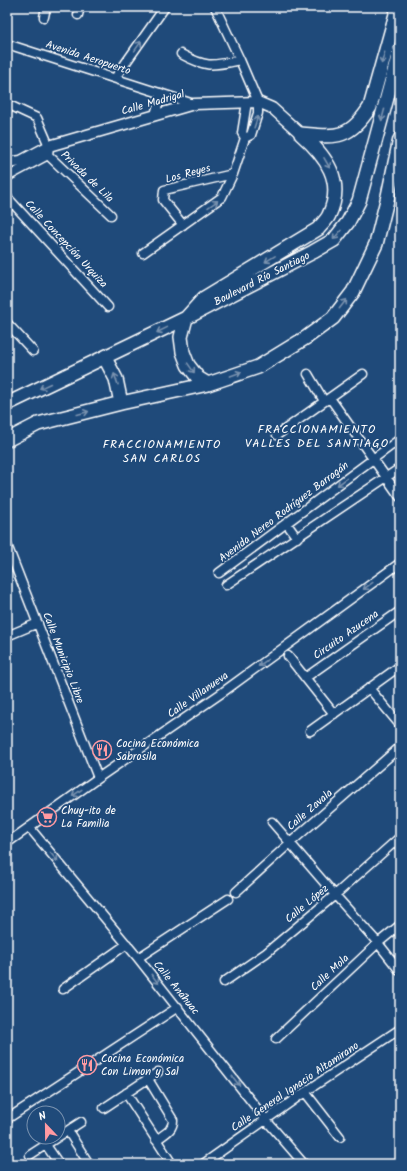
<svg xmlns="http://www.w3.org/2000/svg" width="407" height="1171" viewBox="0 0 407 1171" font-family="Kalam,sans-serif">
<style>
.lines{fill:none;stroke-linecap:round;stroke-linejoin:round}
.minor-casing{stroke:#fff;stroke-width:11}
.tertiary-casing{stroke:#fff;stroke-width:13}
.primary-casing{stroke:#fff;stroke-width:16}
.minor{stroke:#1f4a7a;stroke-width:8}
.tertiary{stroke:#1f4a7a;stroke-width:10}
.primary{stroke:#1f4a7a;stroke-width:13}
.oneway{stroke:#7992af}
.labels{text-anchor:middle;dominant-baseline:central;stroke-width:3.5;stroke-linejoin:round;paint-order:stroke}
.street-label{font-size:11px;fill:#fff;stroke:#1f4a7a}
.poi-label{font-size:11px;fill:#fff;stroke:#1f4a7a;text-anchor:start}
.neighbourhood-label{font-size:12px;letter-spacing:1px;fill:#fff;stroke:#1f4a7a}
</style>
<rect width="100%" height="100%" fill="#1f4a7a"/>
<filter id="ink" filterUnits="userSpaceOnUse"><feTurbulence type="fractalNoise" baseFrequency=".025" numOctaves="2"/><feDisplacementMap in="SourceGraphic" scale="8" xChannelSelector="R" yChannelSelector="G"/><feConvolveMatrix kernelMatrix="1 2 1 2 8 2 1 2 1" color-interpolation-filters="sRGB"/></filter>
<g filter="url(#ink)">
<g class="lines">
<defs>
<path id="minor" d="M78 15 80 7
M44 17 46 7
M7 44 194 104
M181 54C207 68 212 66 240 60
M115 78 165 7
M7 104 37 118 49 146 48 155 7 177
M155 115 161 93
M245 138 242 133 247 102
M48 155 111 215
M7 197 108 307
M183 225 163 200 164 190 233 174
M143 253 222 197 233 174 245 138 251 135 258 113V102L240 60 215 7
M7 323 33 351
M308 374 324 401
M330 398 400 497
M277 435 363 374
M287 524 297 538
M7 545 98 778
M219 573 400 439
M226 585 400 468
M7 636 38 623
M288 656 334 714
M305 678 400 611
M369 688 400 725
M310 731 400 666
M272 822 335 895 378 943 400 971
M29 827 138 958 266 1120 304 1164
M7 843 98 778 223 692 400 563
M236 892 290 843 400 747
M138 958 228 899
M224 982 266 953 335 895 400 837
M63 989 127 944
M276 1039 378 943 400 925
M148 1079 173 1120C173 1131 164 1134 156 1140
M305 1092 340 1137
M126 1093 172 1164
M104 1108 158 1072
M7 1119 178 1007
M68 1131 89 1164
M46 1145 59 1164
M30 1155 81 1122
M203 1164 305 1092 400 1029"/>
<path id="tertiary" d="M7 163 21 161 49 146 194 104 258 102 272 108 301 134"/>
<path id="primary" d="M301 134C336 137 349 140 370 107L398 7
M105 358 116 379 121 403
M208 384 198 378 188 365 183 352 181 337 186 318 204 298 318 229C321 225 327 220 329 215 345 181 326 156 301 134
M7 404 186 318 313 252 334 240 348 222 359 201 400 50
M7 440 38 424 121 403 208 384 258 367 307 337 333 318 353 292 376 244 388 196 400 139"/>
</defs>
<use href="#minor" class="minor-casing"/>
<use href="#tertiary" class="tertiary-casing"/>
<use href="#primary" class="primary-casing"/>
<use href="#minor" class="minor"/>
<use href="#tertiary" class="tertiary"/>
<use href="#primary" class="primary"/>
</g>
<defs><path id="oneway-shaft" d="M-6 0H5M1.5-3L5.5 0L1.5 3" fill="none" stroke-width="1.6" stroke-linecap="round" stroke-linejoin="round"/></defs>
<g class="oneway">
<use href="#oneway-shaft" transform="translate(138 46) rotate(-55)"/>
<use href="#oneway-shaft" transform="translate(383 58) rotate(106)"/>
<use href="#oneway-shaft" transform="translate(383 115) rotate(105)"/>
<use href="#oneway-shaft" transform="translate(256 122) rotate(-72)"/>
<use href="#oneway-shaft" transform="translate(327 163) rotate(60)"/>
<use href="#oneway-shaft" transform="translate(213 204) rotate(-35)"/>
<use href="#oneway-shaft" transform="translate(337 235) rotate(131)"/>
<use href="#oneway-shaft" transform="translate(270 259) rotate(149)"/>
<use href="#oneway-shaft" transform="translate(343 304) rotate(-52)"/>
<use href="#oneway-shaft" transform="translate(162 330) rotate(154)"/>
<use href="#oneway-shaft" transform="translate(191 368) rotate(55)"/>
<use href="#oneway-shaft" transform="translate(236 374) rotate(-20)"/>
<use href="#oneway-shaft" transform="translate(116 379) rotate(-110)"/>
<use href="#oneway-shaft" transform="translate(45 386) rotate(155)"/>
<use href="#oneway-shaft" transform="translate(83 413) rotate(-15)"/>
<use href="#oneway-shaft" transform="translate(342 482) rotate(143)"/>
<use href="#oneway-shaft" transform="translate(368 586) rotate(144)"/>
<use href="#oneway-shaft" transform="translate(263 663) rotate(144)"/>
<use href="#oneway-shaft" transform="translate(77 793) rotate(144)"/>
<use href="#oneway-shaft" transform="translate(54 857) rotate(50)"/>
<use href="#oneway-shaft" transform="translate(155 979) rotate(51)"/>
<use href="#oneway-shaft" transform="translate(236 1081) rotate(52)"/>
</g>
</g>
<defs>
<symbol id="restaurant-ring" viewBox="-11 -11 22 22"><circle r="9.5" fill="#1f4a7a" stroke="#ff9aa2" stroke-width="1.5"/><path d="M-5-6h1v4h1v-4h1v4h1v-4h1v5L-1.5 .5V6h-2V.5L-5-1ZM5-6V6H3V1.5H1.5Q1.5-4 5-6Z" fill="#ff9aa2"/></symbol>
<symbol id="supermarket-ring" viewBox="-11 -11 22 22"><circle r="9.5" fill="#1f4a7a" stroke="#ff9aa2" stroke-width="1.5"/><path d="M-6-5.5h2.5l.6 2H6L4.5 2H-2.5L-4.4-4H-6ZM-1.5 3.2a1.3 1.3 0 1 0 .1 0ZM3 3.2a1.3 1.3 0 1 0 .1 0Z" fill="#ff9aa2"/></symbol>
</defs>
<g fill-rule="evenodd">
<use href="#restaurant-ring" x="91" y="739" width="22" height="22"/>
<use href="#supermarket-ring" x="36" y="806" width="22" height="22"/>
<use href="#restaurant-ring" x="76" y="1054" width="22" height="22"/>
</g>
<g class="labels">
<g class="street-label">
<text transform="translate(88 58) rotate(18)">Avenida Aeropuerto</text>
<text transform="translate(153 103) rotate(-16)">Calle Madrigal</text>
<text transform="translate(188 174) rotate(-15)">Los Reyes</text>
<text transform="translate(87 177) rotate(44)">Privada de Lila</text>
<text transform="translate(66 244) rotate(47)">Calle Concepción Urquiza</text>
<text transform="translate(262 279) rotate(-27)">Boulevard Río Santiago</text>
<text transform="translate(284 512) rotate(-37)">Avenida Nereo Rodríguez Barragán</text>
<text transform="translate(346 635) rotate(-35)">Circuito Azucena</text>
<text transform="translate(63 658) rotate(69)">Calle Municipio Libre</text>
<text transform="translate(198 695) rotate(-35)">Calle Villanueva</text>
<text transform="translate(310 810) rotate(-41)">Calle Zavala</text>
<text transform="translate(307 904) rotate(-40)">Calle López</text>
<text transform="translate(330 973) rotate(-43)">Calle Mola</text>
<text transform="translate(176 988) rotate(51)">Calle Anáhuac</text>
<text transform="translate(295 1087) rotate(-34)">Calle General Ignacio Altamirano</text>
</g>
<g class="poi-label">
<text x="116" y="744">Cocina Económica<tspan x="116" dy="13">Sabrosila</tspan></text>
<text x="61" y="811">Chuy-ito de<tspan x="61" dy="13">La Familia</tspan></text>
<text x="101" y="1059">Cocina Económica<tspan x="101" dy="13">Con Limon y Sal</tspan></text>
</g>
<g class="neighbourhood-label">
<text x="317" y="429">FRACCIONAMIENTO<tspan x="317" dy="14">VALLES DEL SANTIAGO</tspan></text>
<text x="162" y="444">FRACCIONAMIENTO<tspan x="162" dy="14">SAN CARLOS</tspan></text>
</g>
</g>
<rect width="407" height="1171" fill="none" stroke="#1f4a7a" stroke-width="24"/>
<rect x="12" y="12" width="383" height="1147" fill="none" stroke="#fff" stroke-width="1.5" filter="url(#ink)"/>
<g transform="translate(46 1125) rotate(338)"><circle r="19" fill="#1f4a7a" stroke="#7992af"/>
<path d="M0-3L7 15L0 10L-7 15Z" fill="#ff9aa2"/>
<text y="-6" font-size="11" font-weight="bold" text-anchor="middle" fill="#ffffff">N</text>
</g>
</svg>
